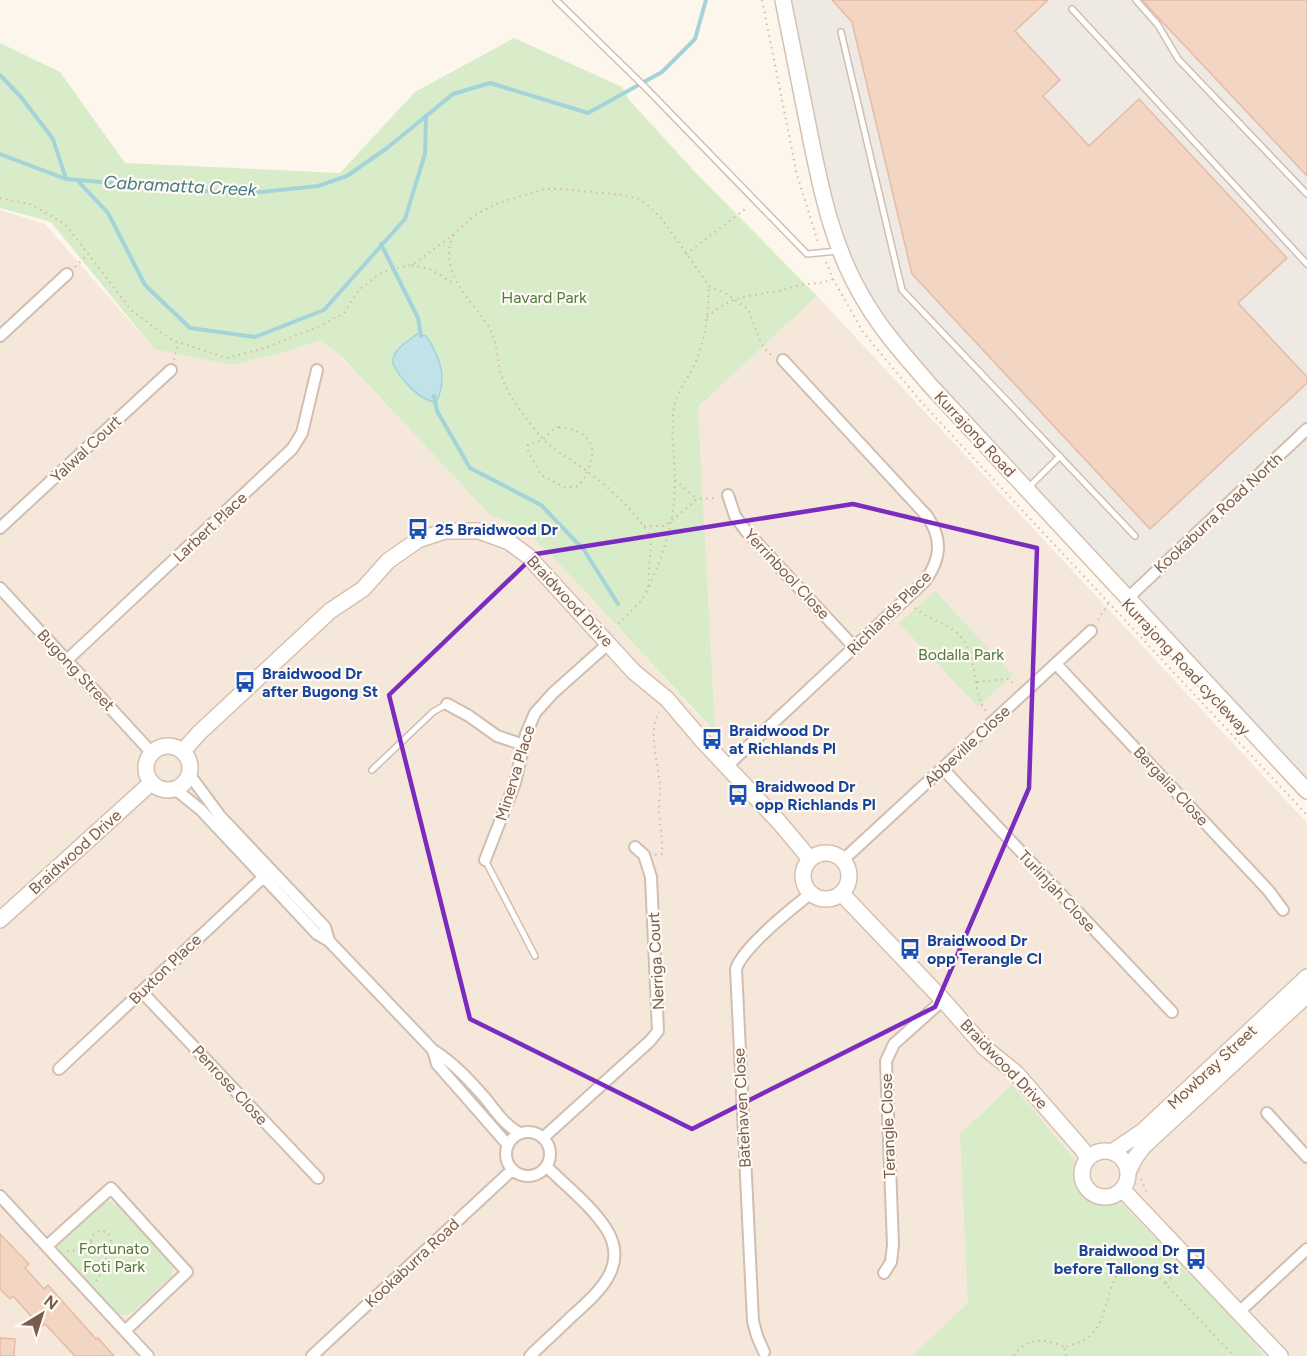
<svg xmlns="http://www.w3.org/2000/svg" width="1307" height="1356" viewBox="0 0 1307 1356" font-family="Figtree,sans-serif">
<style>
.residential{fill:#f5e8da}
.industrial{fill:#efe9e4}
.green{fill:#d8ecc9}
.water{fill:#bfe3e8;stroke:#a5d3da;stroke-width:1.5}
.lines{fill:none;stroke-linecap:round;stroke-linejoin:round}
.stream{stroke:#a5d3da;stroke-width:4}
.building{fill:#f3d5c3;stroke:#e6bba3;stroke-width:1.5}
.lane-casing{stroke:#d1beb0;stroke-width:8}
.street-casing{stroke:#d1beb0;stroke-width:14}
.secondary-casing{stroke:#d6c0b0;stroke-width:18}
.path{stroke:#d9b8a5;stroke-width:2;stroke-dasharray:1.5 4.5;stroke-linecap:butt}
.lane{stroke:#fff;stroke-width:5}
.street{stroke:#fff;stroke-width:10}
.secondary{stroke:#fff;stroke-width:15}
.marked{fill:none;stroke:#7b2cbf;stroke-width:4.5;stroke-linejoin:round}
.labels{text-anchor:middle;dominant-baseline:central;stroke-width:4.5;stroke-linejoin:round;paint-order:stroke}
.park-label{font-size:16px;fill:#537a41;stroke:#fffaf3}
.street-label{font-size:16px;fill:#7a5c4d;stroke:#fffaf3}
.transit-label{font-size:16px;font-weight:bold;fill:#164399;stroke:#fffaf3;text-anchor:start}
.water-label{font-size:18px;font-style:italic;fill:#437c86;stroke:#fffaf3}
</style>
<rect width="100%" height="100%" fill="#fdf6ec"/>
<path class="residential" d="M0 210 45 224 154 349 319 333 490 515 524 529 552 556 714 732 698 407 817 296 1307 823V1356H0Z"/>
<path class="industrial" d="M783 0H1307V791L865 303 819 180Z"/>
<path class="green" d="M514 38 622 87 630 101 696 173 817 296 698 407 715 732 552 556 524 529 490 515 340 355 320 340 285 352 232 365 154 349 51 222 0 208V43L60 72 125 163 340 173 415 92Z
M935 591 1013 675 978 707 899 623Z
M1012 1085 1074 1159 1075 1178 1083 1195 1098 1203 1122 1204 1245 1331 1264 1356H912L968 1303 960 1134Z
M107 1200 117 1205 166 1255 173 1268 171 1277 132 1312 128 1315H117L60 1256 57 1250 61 1238 100 1202Z"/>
<path class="water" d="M417 334 426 336C440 356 448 380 436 402 419 401 400 378 393 364 391 350 407 342 417 334Z"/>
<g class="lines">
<path class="stream" d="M0 75 21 97 53 139 66 179
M0 154 66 179 242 194 318 186 347 176 387 148 453 94 490 83 588 113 662 72 695 39 706 0
M77 180 108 213 145 285 190 328 255 337 324 310 405 219 425 154 426 116
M381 244 418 318 421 336
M434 396 437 411 470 468 541 505 584 550 618 604"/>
</g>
<path class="building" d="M832 0H1048L1015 31 1060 80 1043 96 1089 146 1139 99 1287 258 1238 303 1307 377V383L1150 529 912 274 852 22Z
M1142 0H1307V176L1155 14Z
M0 1234 29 1264 25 1268 44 1289 48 1285 96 1339 98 1338 114 1356H75L45 1324 41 1327 13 1296 10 1299 0 1289Z
M0 1338 15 1339 14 1356H0Z"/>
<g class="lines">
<defs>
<path id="lane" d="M556 0 647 89 807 254 838 251
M1136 0 1158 25 1178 59 1307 194
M1072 9 1307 264
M841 32 902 290 1135 536
M1028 488 1060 456
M372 770 433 712 447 704
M485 860 535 956"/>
<path id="street" d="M0 336 67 274
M728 495 735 516 746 531 855 648
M0 528 171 370
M0 588 151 752
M1128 598 1307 429
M67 660 292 449 302 433 317 370
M1056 664 1268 890 1283 910
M447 704 469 716 497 736 524 745
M727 766 925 581C941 559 943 539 927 516L783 360
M943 769 1172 1012
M189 774 220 816 325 927 329 941
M175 789 201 810 317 934 329 941 433 1050C454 1063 470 1081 486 1099 496 1112 505 1125 519 1133
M485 860 515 783 526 734 535 713 553 693 609 643
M843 860 1091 631
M142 992 318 1178
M433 1050 437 1064 508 1145
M59 1069 271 870
M1267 1113 1307 1157
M506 1154a22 22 0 1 1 44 0a22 22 0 1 1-44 0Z
M544 1137 650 1041 658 1031 651 877 644 855 635 847
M0 1196 148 1356
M47 1246 111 1188 187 1272 126 1330
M884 1273 891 1262 893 1245 886 1061 894 1044 943 1000
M1238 1313 1307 1249
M764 1352 757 1336 753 1321 736 969C743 947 791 909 810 894
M312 1356 512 1170
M530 1356C543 1343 557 1331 570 1318 595 1295 630 1268 607 1230 592 1206 567 1187 547 1167"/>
<path id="secondary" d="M783 0C792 43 800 87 809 130 821 191 833 250 866 303 883 332 906 357 928 383L1307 791
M146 768a22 22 0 1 1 44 0a22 22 0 1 1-44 0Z
M183 751 199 733 330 611 363 589 388 561 418 540 445 531H479L509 542 528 556 634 672 667 699 701 739 779 822 810 859
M803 876a23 23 0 1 1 46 0a23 23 0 1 1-46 0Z
M842 894 943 1000 985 1048 1016 1073 1082 1149 1088 1158
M0 920 151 783
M1082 1174a23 23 0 1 1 46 0a23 23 0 1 1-46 0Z
M1112 1152 1143 1131 1307 977
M1128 1172 1135 1158 1143 1147 1307 995
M1122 1189 1280 1356"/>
</defs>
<use href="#lane" class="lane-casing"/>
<use href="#street" class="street-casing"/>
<use href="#secondary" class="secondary-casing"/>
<path class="path" d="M762 0 797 175 819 245
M0 198 30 204 65 224 132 311 172 340 227 358 262 349 320 326 344 313 359 290 378 275 390 269 412 265 453 235 475 215 498 203 545 189H562L624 195 639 199 649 206 662 219 709 286 725 293 748 309 761 343 768 353 772 355
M453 235C438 273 470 298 489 327 499 344 496 362 503 380 509 398 529 422 541 437 550 448 566 456 577 464 605 484 630 505 649 534L651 540 648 589 641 601 615 627
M686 254 748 207
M826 262 833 279 863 332 922 403 1307 815
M412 265 430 269 455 284
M75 267 88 254
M707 317C731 296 743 297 772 292 782 291 791 287 800 285 811 283 822 284 833 279
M174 360 178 342
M559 427C585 430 599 442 589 468 585 476 584 483 575 487H564L541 475 527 449 528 445 543 440 551 431Z
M675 480 697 499
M644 526H665L697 499 718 498
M649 586C665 551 675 519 675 480 675 456 670 431 674 407 677 391 687 380 694 366 706 339 708 315 709 286
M915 608C930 621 952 623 964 641 978 661 973 697 986 711
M1098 620 1109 602
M977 682 1005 679H1009L1016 686
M655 855 662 854C663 840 660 826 659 811 659 800 661 789 659 778 657 757 648 732 659 712
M1141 1179 1147 1193
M91 1241a10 10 0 1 1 20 0a10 10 0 1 1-20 0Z
M67 1251 85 1250 91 1243
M96 1281 105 1267 108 1248
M1166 1283 1178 1270
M1014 1356C1026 1337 1045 1338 1064 1347
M1066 1356 1064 1347C1076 1344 1089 1340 1096 1329 1113 1306 1108 1241 1155 1273L1234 1356"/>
<use href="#lane" class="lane"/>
<use href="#street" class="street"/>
<use href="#secondary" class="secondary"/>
</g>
<path class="marked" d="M853 504 1037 548 1029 788 935 1007 692 1129 470 1019 389 695 536 554Z"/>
<defs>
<symbol id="bus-bare" viewBox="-9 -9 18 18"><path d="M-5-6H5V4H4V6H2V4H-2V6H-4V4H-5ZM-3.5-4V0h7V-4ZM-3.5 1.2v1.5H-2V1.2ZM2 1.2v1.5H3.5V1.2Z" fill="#1a4fb4" stroke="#fffaf3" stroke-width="2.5" paint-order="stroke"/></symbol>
</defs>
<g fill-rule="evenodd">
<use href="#bus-bare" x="403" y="514" width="30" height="30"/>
<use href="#bus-bare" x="230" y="667" width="30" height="30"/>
<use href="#bus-bare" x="697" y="724" width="30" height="30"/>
<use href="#bus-bare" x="723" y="780" width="30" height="30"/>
<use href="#bus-bare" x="895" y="934" width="30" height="30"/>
<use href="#bus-bare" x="1181" y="1244" width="30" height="30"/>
</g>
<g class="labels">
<g class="park-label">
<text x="544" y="297">Havard Park</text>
<text x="961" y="654">Bodalla Park</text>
<text x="114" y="1248">Fortunato<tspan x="114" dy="18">Foti Park</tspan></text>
</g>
<g class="street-label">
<text transform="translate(975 434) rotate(47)">Kurrajong Road</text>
<text transform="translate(86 449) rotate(-43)">Yalwal Court</text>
<text transform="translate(1218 513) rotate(-43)">Kookaburra Road North</text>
<text transform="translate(210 527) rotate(-43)">Larbert Place</text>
<text transform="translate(787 574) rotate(47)">Yerrinbool Close</text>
<text transform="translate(570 601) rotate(47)">Braidwood Drive</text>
<text transform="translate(889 613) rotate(-45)">Richlands Place</text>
<text transform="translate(1186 667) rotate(47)">Kurrajong Road cycleway</text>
<text transform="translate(76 670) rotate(47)">Bugong Street</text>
<text transform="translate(967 746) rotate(-43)">Abbeville Close</text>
<text transform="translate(515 773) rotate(-73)">Minerva Place</text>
<text transform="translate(1171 786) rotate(47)">Bergalia Close</text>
<text transform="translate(75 852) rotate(-42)">Braidwood Drive</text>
<text transform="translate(1057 891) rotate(47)">Turlinjah Close</text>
<text transform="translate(656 961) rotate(-93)">Nerriga Court</text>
<text transform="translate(165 969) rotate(-44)">Buxton Place</text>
<text transform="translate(1004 1064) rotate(46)">Braidwood Drive</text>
<text transform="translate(1212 1067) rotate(-43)">Mowbray Street</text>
<text transform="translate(230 1085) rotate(47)">Penrose Close</text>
<text transform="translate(742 1108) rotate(-93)">Batehaven Close</text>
<text transform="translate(888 1126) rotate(-92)">Terangle Close</text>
<text transform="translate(412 1263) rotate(-43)">Kookaburra Road</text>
</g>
<g class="transit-label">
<text x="435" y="529">25 Braidwood Dr</text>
<text x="262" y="673">Braidwood Dr<tspan x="262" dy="18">after Bugong St</tspan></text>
<text x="729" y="730">Braidwood Dr<tspan x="729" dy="18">at Richlands Pl</tspan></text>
<text x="755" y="786">Braidwood Dr<tspan x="755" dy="18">opp Richlands Pl</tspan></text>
<text x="927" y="940">Braidwood Dr<tspan x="927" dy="18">opp Terangle Cl</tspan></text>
<text x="1179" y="1250" text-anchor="end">Braidwood Dr<tspan x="1179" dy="18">before Tallong St</tspan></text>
</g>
<g class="water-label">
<text transform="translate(180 186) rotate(3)">Cabramatta Creek</text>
</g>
</g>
<g transform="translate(42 1314) rotate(38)" stroke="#fffaf3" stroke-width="4.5" paint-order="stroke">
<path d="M0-4.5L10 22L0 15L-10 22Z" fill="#7a5c4d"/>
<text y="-9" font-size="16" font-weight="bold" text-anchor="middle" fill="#7a5c4d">N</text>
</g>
</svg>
